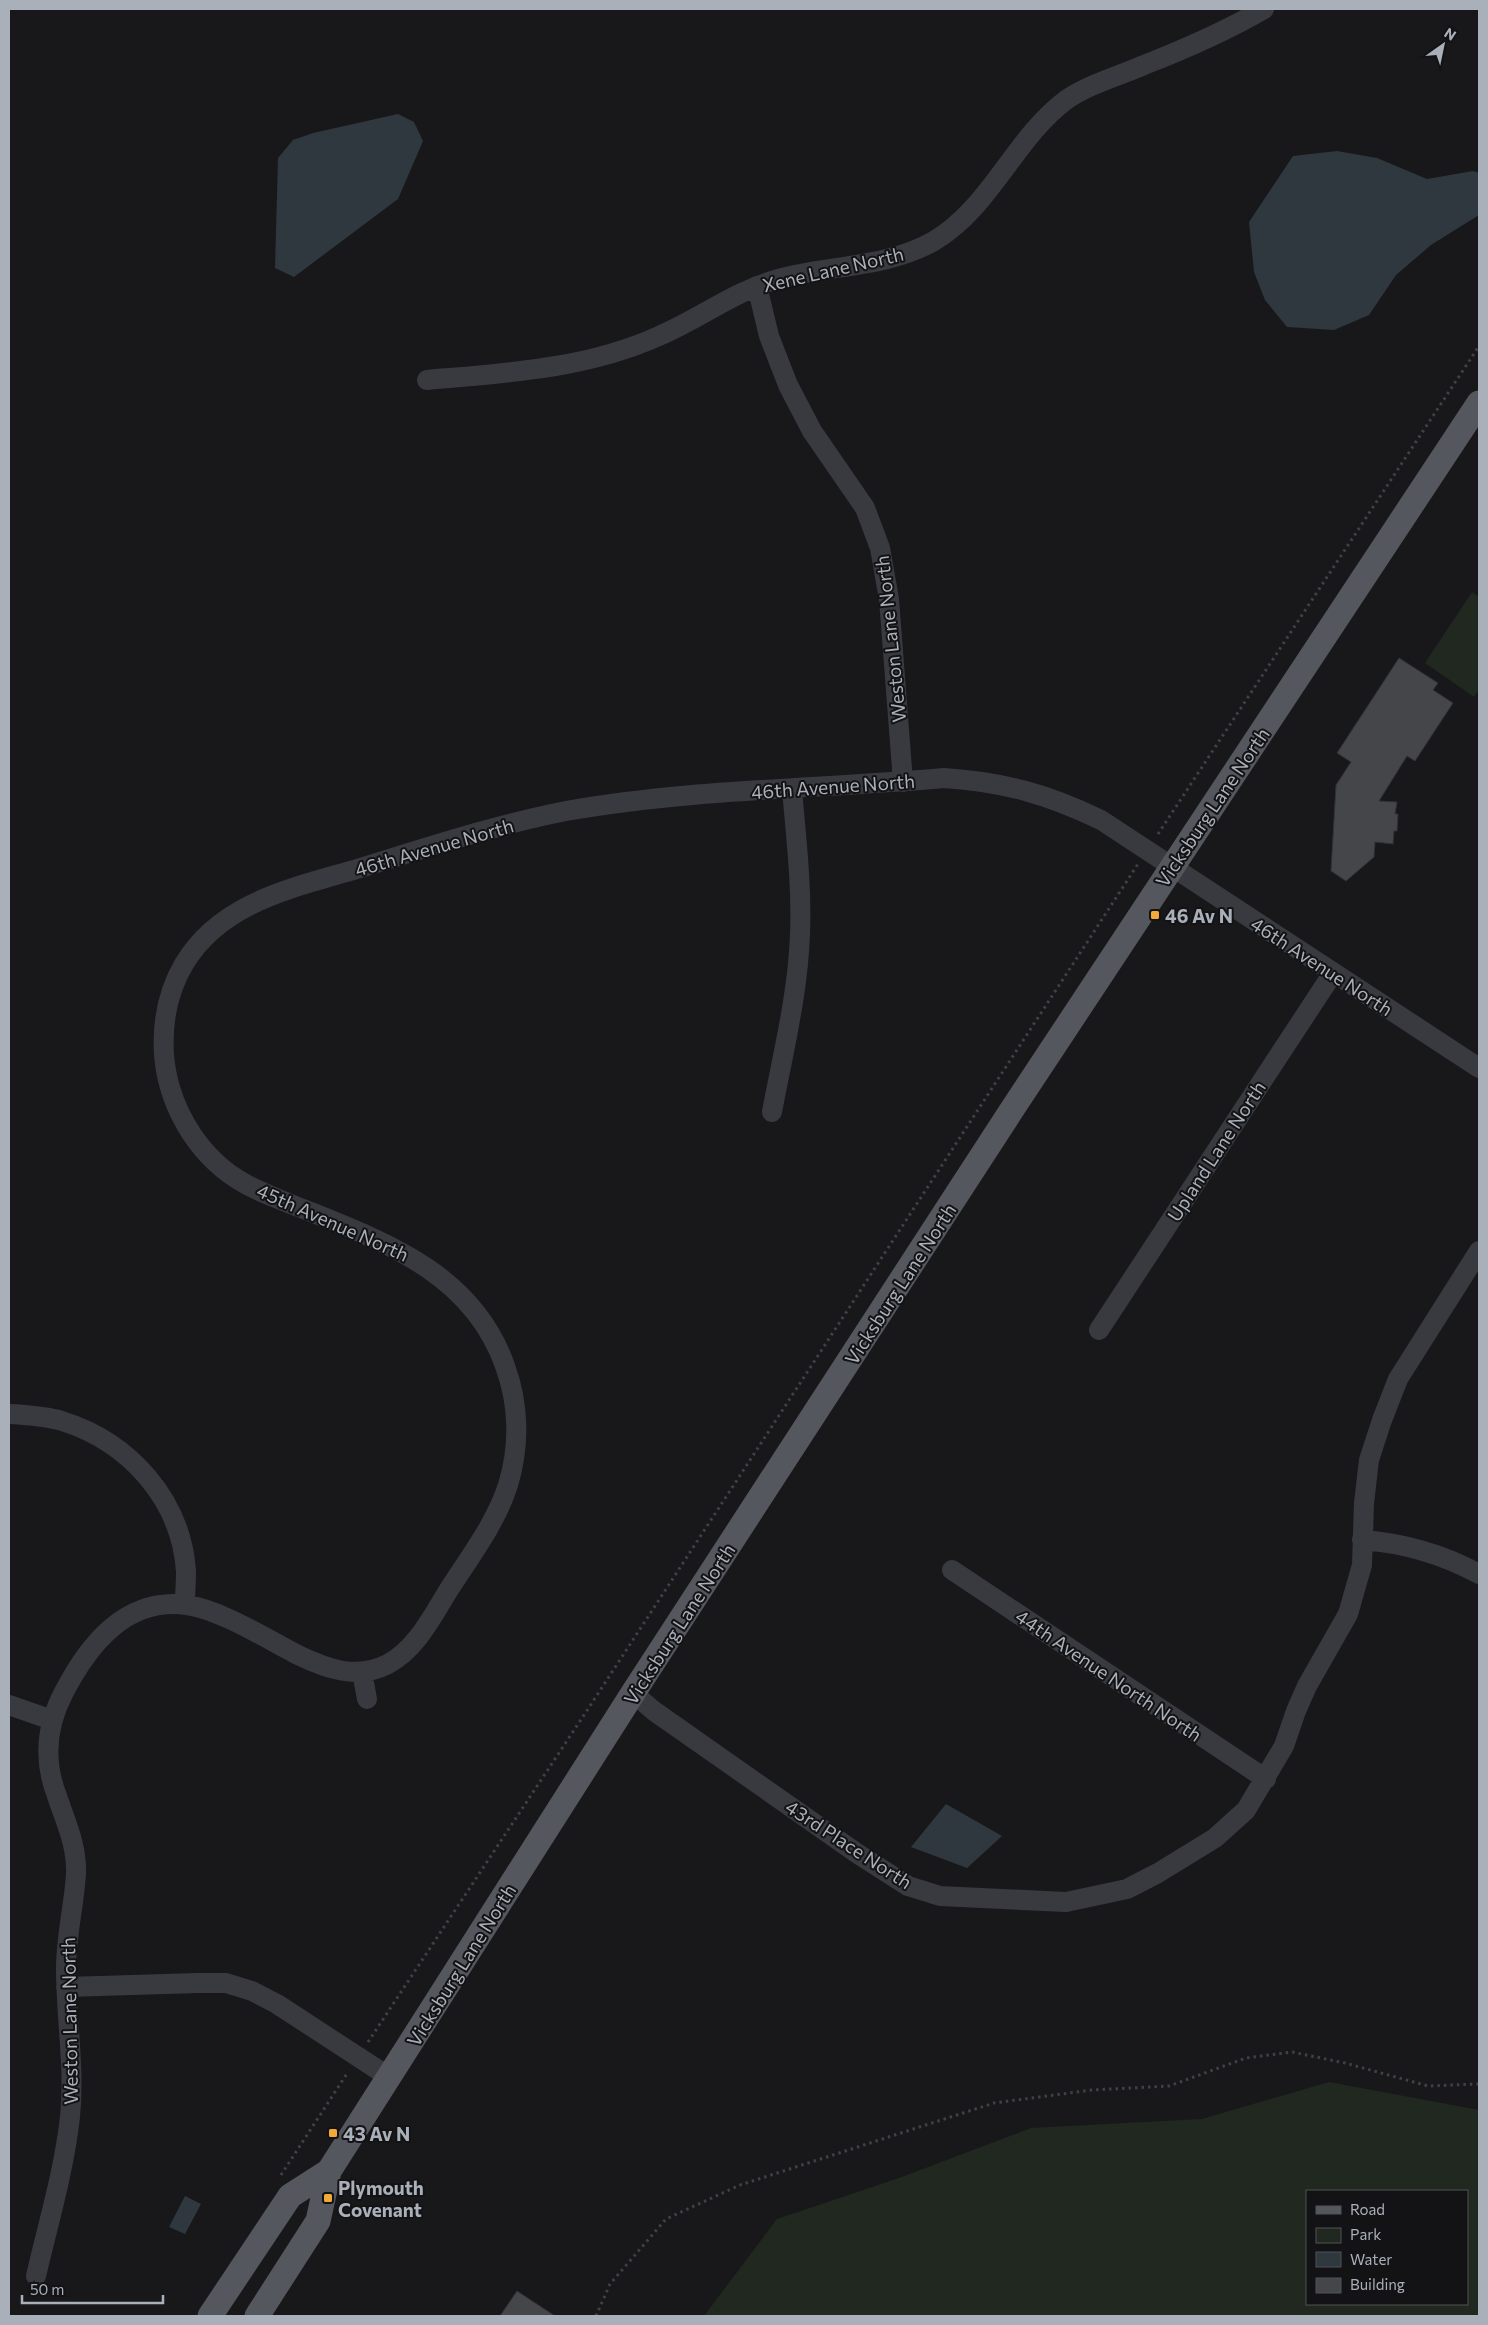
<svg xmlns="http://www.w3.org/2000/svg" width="1488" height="2325" viewBox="0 0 1488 2325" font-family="Commissioner,sans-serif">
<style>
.green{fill:#202820;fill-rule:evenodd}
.water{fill:#2e383e}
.building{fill:#44464a;stroke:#323236}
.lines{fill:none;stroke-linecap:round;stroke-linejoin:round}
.path{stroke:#3f4146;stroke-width:3;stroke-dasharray:2.5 4;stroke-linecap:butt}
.minor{stroke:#393a3f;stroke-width:20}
.major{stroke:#55575e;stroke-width:25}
.poi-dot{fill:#f2aa38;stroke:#131315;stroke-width:2}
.labels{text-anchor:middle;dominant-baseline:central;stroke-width:4;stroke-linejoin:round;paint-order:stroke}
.street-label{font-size:19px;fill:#aab0ba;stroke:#131315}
.poi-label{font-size:19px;font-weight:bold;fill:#aab0ba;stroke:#131315;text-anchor:start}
</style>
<rect width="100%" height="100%" fill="#18181a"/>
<path class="green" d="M1472 592 1479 597V689L1474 697 1425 663Z
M1329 2082 1479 2110V2316H704L777 2219 899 2178 1031 2128 1202 2119ZM1307 2191H1467V2304H1307Z"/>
<path class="water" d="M398 114 414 122 423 141 398 199 294 277 275 268 278 158 293 140 313 133Z
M1337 151 1377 158 1427 179 1473 171 1479 173V215L1431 245 1396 275 1369 315 1334 330 1287 327 1265 300 1254 272 1249 222 1293 156Z
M946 1804 1002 1836 967 1868 911 1847Z
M185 2196 201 2204 185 2234 169 2227Z"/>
<path class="building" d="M1399 658 1438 683 1433 690 1453 703 1415 761 1407 756 1379 801 1397 802 1395 814H1398L1397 831H1394L1393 844 1375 842 1374 857 1346 881 1331 871 1336 785 1351 762 1337 753Z
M517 2291 555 2316H500Z"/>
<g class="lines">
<path class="path" d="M1158 834 1479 346
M368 2042 586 1712 1138 864
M281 2175 348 2072
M596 2316 610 2284 666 2219 740 2185 994 2103 1092 2090 1169 2086 1246 2058 1292 2052 1345 2063 1428 2086 1479 2084"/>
<path class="minor" d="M757 286 769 336 788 385 812 431 865 508 880 548 889 599 903 782
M427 380C506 373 586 369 659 336 701 318 733 292 778 279 829 265 887 268 934 241 991 207 1014 139 1066 100 1089 84 1119 76 1144 65 1185 49 1226 31 1264 9
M772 1112C783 1053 798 994 800 934 802 886 796 837 792 789
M1099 1330 1333 973
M9 1414C26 1415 45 1416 62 1421 129 1442 181 1499 186 1571 186 1582 185 1594 185 1605
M1362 1540C1404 1543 1442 1554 1479 1574
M952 1570 1266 1779
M362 1672 367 1699
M633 1693 654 1711 858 1854 908 1886 940 1896 1066 1902 1127 1889 1158 1873 1215 1838 1246 1810 1284 1746 1296 1711 1307 1686 1348 1614 1362 1565 1364 1503 1369 1460 1382 1420 1398 1379 1479 1251
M9 1705 52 1720
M66 1987 198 1983H226L252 1991 277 2004 389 2077
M36 2276C48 2224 64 2171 70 2117 75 2068 66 2018 66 1969 66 1936 74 1906 76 1874 77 1845 66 1823 57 1796 43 1760 46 1726 64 1692 89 1644 126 1597 187 1605 221 1610 267 1639 298 1655 327 1669 357 1680 388 1664 416 1649 432 1617 448 1591 469 1558 496 1523 508 1485 520 1446 519 1404 505 1366 474 1277 391 1244 311 1212 286 1202 259 1193 237 1179 195 1152 168 1104 164 1055 162 1023 168 991 184 964 221 902 293 888 357 869 426 848 495 825 566 811 688 789 820 789 944 778 1004 782 1047 794 1101 820L1479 1068"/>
<path class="major" d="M210 2316 290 2196 329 2171
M257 2316 318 2221 329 2171 633 1693 1011 1111 1479 403"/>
</g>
<g class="poi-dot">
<rect x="1150" y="910" width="10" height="10" rx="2.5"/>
<rect x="328" y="2128" width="10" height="10" rx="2.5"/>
<rect x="323" y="2193" width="10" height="10" rx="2.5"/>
</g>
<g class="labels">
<g class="street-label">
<text transform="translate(833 269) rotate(-13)">Xene Lane North</text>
<text transform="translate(890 639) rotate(-96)">Weston Lane North</text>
<text transform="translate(833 786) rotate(-4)">46th Avenue North</text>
<text transform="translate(1212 807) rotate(-56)">Vicksburg Lane North</text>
<text transform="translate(434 847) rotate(-16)">46th Avenue North</text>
<text transform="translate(1322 966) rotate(33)">46th Avenue North</text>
<text transform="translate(1216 1151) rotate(-57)">Upland Lane North</text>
<text transform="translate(333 1222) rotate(24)">45th Avenue North</text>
<text transform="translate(900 1284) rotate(-57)">Vicksburg Lane North</text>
<text transform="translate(679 1624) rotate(-57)">Vicksburg Lane North</text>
<text transform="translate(1109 1675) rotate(34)">44th Avenue North North</text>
<text transform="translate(849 1844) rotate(33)">43rd Place North</text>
<text transform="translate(461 1965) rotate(-58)">Vicksburg Lane North</text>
<text transform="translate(69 2021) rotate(-91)">Weston Lane North</text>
</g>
<g class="poi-label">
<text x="1165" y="915">46 Av N</text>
<text x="343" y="2133">43 Av N</text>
<text x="338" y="2187">Plymouth<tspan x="338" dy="22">Covenant</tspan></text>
</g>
</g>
<rect width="1488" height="2325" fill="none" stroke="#aab0ba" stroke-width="20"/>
<rect x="1306" y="2190" width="162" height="115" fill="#131315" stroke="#4f5257"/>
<rect x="1316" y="2206" width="25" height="8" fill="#55575e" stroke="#4f5257"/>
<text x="1350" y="2215" font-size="15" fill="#aab0ba">Road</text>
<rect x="1316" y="2228" width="25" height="15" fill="#202820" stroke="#4f5257"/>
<text x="1350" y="2240" font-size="15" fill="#aab0ba">Park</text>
<rect x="1316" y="2252" width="25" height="15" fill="#2e383e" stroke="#4f5257"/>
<text x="1350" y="2265" font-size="15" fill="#aab0ba">Water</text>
<rect x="1316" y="2278" width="25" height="15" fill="#44464a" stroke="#4f5257"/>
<text x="1350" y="2290" font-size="15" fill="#aab0ba">Building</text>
<g transform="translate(1443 45) rotate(33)" stroke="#131315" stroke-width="4" paint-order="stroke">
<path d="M0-4L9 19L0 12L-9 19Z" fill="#aab0ba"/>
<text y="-8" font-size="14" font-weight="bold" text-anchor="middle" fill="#aab0ba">N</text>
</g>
<path d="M22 2295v8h141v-8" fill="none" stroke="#aab0ba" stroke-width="2.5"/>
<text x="30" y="2295" font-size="15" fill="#aab0ba" stroke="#131315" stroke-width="4" paint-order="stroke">50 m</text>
</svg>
